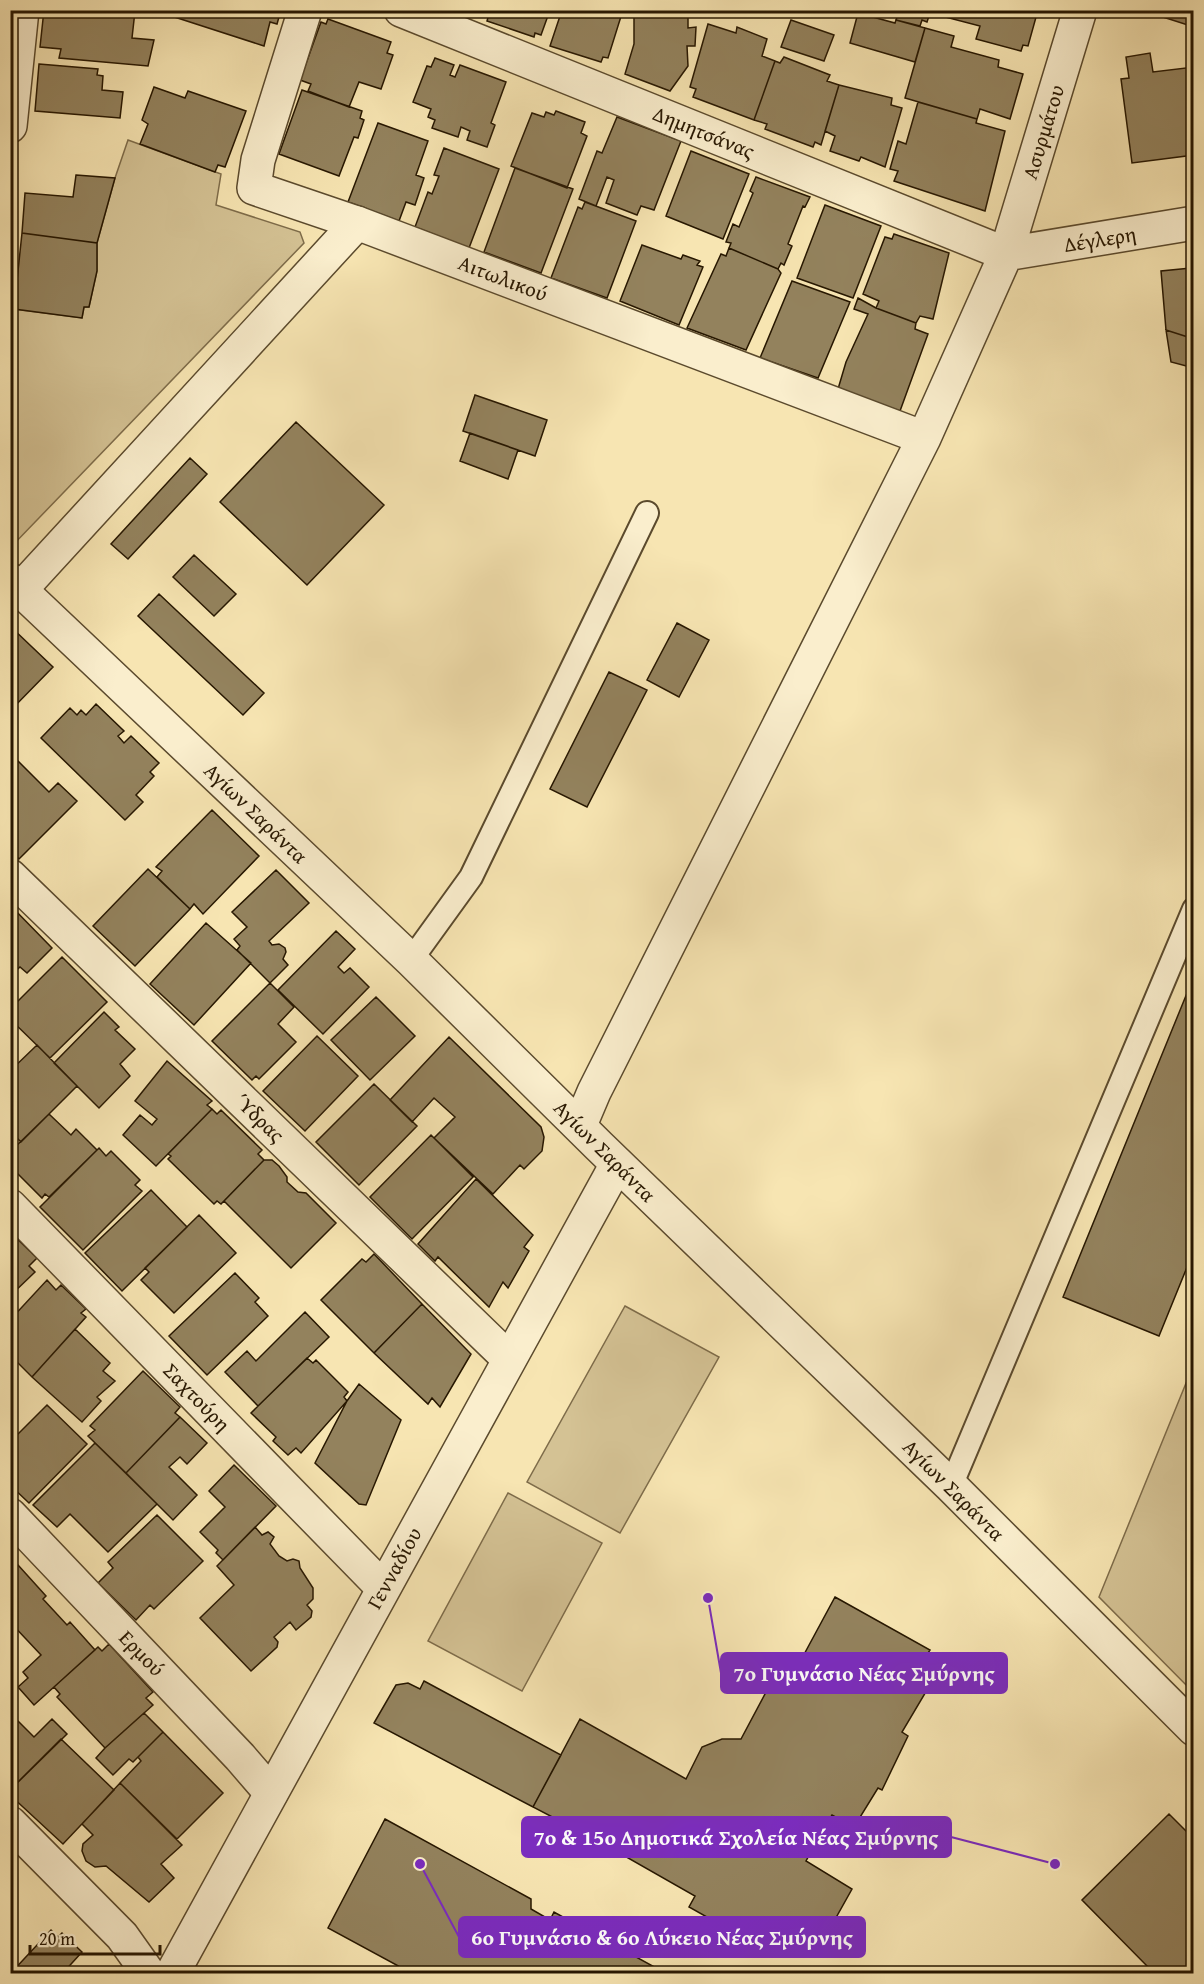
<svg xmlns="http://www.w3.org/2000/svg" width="1204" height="1984" viewBox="0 0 1204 1984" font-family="'Gentium Book Plus',serif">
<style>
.green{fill:#d4c294;stroke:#7e6c4a;stroke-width:1.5}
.building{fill:#93825d;stroke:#271701;stroke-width:1.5}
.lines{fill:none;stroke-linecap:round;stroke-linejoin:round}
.service-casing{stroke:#5b4a2d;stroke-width:26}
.pedestrian-casing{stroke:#5b4a2d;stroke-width:36}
.minor-casing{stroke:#5b4a2d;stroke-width:36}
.tertiary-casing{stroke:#5b4a2d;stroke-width:36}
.service{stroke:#faeecd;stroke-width:22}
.pedestrian{stroke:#faeecd;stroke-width:33}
.minor{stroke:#faeecd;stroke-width:33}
.tertiary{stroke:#faeecd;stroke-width:33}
.labels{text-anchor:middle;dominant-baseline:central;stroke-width:4.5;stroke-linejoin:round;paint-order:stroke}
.street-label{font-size:21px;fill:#271701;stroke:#faeecd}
.leader{fill:none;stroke:#7b2cbf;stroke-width:2}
.callout-dot{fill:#7b2cbf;stroke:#faeecd;stroke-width:2}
.callout{fill:#7b2cbf;stroke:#7b2cbf;stroke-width:2}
.callout-label{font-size:22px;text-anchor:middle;font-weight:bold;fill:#fff}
</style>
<rect width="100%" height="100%" fill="#f7e5b2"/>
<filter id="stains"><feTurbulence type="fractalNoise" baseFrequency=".00333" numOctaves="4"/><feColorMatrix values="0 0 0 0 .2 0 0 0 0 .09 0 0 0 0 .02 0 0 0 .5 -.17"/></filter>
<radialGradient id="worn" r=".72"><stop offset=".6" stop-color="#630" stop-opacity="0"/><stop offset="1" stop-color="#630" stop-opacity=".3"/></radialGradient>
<path class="green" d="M128 140 221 174 216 205 300 232 304 243 11 547 10 335 14 309 82 318 84 307H89L97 271V243L115 178Z
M625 1306 719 1357 620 1533 527 1482Z
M1193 1366V1692L1099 1597Z
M508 1493 602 1543 522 1691 428 1641Z"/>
<path class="building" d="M44 10 135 11 132 38 154 40 148 66 59 58 61 49 40 47Z
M163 10H281L277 24 270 22 264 46 162 13Z
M490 10H550L541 35 535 33 534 37 487 21Z
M562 10H623L608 58 603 57 601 62 550 46Z
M634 10H688V28L696 27 695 46H687L688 66 670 91 625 74 634 44Z
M886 10H931L927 22 922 20 920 26 896 20 898 14Z
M931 10H1038L1028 46 1023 45 1021 51 976 39 980 26 930 13Z
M1141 10H1194V27Z
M858 13 895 23 896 20 925 28 915 62 850 43Z
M328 19 391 42 387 53 393 55 381 89 359 82 349 107 308 91 311 84 300 80 321 22 326 24Z
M791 20 834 35 824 61 781 47Z
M708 24 736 33 737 27 767 39 762 56 775 61 754 120 693 97 696 89 690 87Z
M925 28 954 36 951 47 999 60 998 67 1023 74 1010 119 980 109 977 119 905 98Z
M1150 53 1153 72 1194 67V155L1132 163 1121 79 1129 78 1126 57Z
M784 57 830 75 827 81 839 85 821 145 815 142 813 147 765 129 767 124 754 120 775 61 780 63Z
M435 58 454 65 450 75 455 77 460 65 506 82 491 123 495 125 487 147 467 140 470 131 461 127 458 137 432 128 435 120 428 117 431 109 413 102 427 66 431 67Z
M39 64 98 69 97 75 103 76 102 90 123 92 120 118 35 111Z
M839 85 892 98 891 105 902 108 885 167 861 157 859 161 830 151 835 136 825 131Z
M154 87 185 98 188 91 246 111 225 167 218 165 215 172 140 144 148 124 142 120Z
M302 90 362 111 360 118 364 120 358 138 354 137 339 176 279 154Z
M918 102 977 119 976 123 1005 131 985 211 894 181 898 171 890 169 898 141 906 144Z
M556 111 585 122 581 133 587 136 567 188 511 166 532 113 544 117 546 112 554 115Z
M617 117 681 141 654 210 641 206 637 215 606 203 614 180 607 177 596 206 579 199 597 151 602 153Z
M378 123 428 141 416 175 424 178 415 205 406 202 399 221 348 202Z
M444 148 499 169 469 248 415 227 428 192 432 194 439 176 434 175Z
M691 151 749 174 723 239 666 216Z
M515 168 573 189 541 273 484 252Z
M76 175 115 178 97 243 22 233 25 193 73 197Z
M756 177 810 197 805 207 803 206 788 244 792 246 784 265 781 263 778 269 729 248 731 243 726 242 733 224 739 227 753 193 750 191Z
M585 202 636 221 607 298 551 278 578 207 582 209Z
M825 205 881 226 853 298 797 278Z
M22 233 97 243V271L89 307H84L82 318 14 309Z
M894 234 949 253 933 319 920 316 916 323 876 308 879 301 863 294 885 237 892 239Z
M642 245 681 259 683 255 700 261 697 265 703 267 679 325 620 301Z
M729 248 778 269 781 273 746 350 687 328 721 254 726 256Z
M1191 268 1194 269V339L1166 330 1161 271Z
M792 281 850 302 818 378 760 358Z
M858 298 876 308 916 323 915 329 928 334 900 411 838 389 846 362 868 314 854 309Z
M1166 330 1194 339V368L1171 362Z
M475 395 547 420 535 456 463 431Z
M296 422 384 505 307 585 220 502Z
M470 433 518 450 508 479 460 461Z
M190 458 207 474 128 559 111 544Z
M194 555 236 594 214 616 173 577Z
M159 594 264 693 243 715 138 616Z
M677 623 709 640 679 697 647 680Z
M10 626 53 667 10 711Z
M609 672 647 690 587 807 550 789Z
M96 704 124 731 118 736 124 743 131 736 159 763 150 772 154 776 136 795 143 802 125 820 41 738 70 708 77 715 81 710 86 715Z
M16 759 49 792 58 783 77 801 19 859 10 850V765Z
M212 810 259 856 203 914 194 904 190 909 157 877 162 871 156 867Z
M148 869 190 909 135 966 93 926Z
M276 870 309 903 269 941 272 945 279 944 285 948 286 952 283 959 288 965 270 983 237 950 240 946 234 939 247 927 232 912Z
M10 905 52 948 27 973 20 967 10 976Z
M206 923 251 963 194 1025 150 984Z
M336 931 355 949 338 967 344 973 350 968 369 987 323 1034 278 990Z
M62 957 107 1002 50 1058 10 1019V1015L13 1013 10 1009Z
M1194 976V1250L1159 1336 1063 1297Z
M270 983 294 1007 278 1024 296 1042 259 1079 256 1076 252 1080 212 1041Z
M376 997 415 1036 370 1080 331 1040Z
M104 1012 119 1027 115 1030 135 1049 120 1064 130 1076 99 1108 54 1063Z
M317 1036 358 1076 305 1131 263 1091Z
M449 1037 541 1127 544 1137 542 1151 524 1169 520 1165 493 1194 434 1138 455 1117 434 1098 412 1122 390 1100Z
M37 1045 77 1086 21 1142 10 1131V1071Z
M10 1049 17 1056 11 1062 16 1066 10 1071Z
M167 1061 212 1101 207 1105 212 1109 156 1166 123 1135 140 1115 152 1125 157 1119 135 1101Z
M374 1084 417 1126 359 1185 316 1142Z
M212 1109 217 1114 221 1110 262 1150 258 1154 264 1160 221 1204 217 1201 214 1204 168 1159 171 1156 168 1154Z
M49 1114 71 1135 76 1129 97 1150 49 1197 45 1194 42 1198 10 1166V1152Z
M431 1135 473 1177 412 1239 370 1197Z
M99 1148 106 1156 111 1151 140 1180 135 1185 142 1191 83 1250 40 1207Z
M264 1160H272L279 1166 287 1177V1182L298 1192 306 1193 336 1223 291 1268 224 1201Z
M476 1179 533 1235 524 1247 529 1251 508 1288 503 1282 489 1307 438 1257 435 1261 418 1244Z
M151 1190 187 1227 122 1291 85 1253Z
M199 1215 236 1253 174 1313 141 1280 149 1272 145 1268Z
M10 1232 37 1258 29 1266 35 1272 10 1296Z
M374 1254 422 1304 374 1353 321 1300 362 1259 366 1262Z
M235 1273 259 1298 255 1302 268 1316 207 1375 169 1336Z
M47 1280 56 1290 61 1285 86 1309 81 1313 86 1317 32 1377 10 1355V1320Z
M422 1304 471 1354 440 1407 432 1398 428 1404 374 1353Z
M305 1312 329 1337 258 1406 225 1372 247 1351 256 1361Z
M75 1329 110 1363 103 1371 115 1381 97 1397 101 1401 82 1422 32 1377Z
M307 1358 313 1363 316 1360 348 1392 344 1397 347 1401 301 1453 296 1448 288 1455 273 1441 276 1437 251 1413Z
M143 1371 180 1407 175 1413 180 1417 126 1473 88 1436 95 1430 90 1426Z
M359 1384 401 1420 366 1505 359 1504 315 1463 347 1401Z
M47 1405 87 1444 29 1503 10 1485V1442Z
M180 1417 207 1443 187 1464 180 1457 169 1467 197 1495 173 1520 126 1473Z
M95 1443 157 1504 108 1552 70 1514 57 1527 33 1505Z
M234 1465 276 1506 223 1560 216 1553 218 1550 200 1532 225 1507 209 1491Z
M157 1515 203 1561 154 1609 150 1605 136 1620 98 1583 113 1568 108 1562Z
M255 1527 262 1535 268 1532 274 1537 270 1544 279 1556 287 1561 293 1559 299 1561 300 1568 313 1588V1599L307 1605 312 1611 311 1617 296 1630 290 1622 274 1637 278 1642 277 1647 251 1671 200 1618 234 1585 217 1566Z
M18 1565 46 1596 43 1599 67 1625 70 1622 95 1650 34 1705 18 1687 28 1678 23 1672 41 1655 10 1622V1572Z
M835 1597 930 1650 911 1680 927 1690 902 1732 908 1736 882 1790 878 1788 854 1827 832 1815 806 1861 852 1889 819 1948 773 1926 760 1947 689 1907 695 1896 600 1842 606 1832 586 1822 581 1832 533 1807 580 1719 686 1779 702 1747 722 1739H741L774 1677 788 1684Z
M109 1644 153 1692 146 1698 153 1705 105 1748 57 1697 60 1694 54 1687 98 1647 102 1651Z
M424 1681 561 1755 533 1807 374 1723 396 1685 408 1683 420 1689Z
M10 1713 34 1737 52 1719 67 1734 10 1790Z
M144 1713 163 1732 133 1762 129 1759 113 1775 96 1758 105 1748Z
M163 1732 223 1793 177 1839 120 1783 141 1761 138 1757Z
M61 1739 114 1790 63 1844 10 1795V1790Z
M120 1783 182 1845 161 1864 174 1878 149 1902 106 1866 95 1867 86 1861 82 1851 83 1844 93 1835 82 1824Z
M1169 1814 1194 1839V1974H1144L1149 1968 1082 1900Z
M385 1819 531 1899V1909L550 1920 554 1912 660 1970 658 1974H413L328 1928Z
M51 1930 58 1937 62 1933 82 1952 62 1974H10Z"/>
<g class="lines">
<defs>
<path id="service" d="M411 960 471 877 647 513
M951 1486 1194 909"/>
<path id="pedestrian" d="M21 589 357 223"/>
<path id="minor" d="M305 10 258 160 254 188 357 223 924 438
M401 10 1006 254
M10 126 22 10
M1006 254 1194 223
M10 580 411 960 599 1146 951 1486 1194 1729
M10 876 509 1359
M580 1125 594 1092 924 438 1006 254 1080 10
M10 1206 383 1588
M10 1515 240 1757 271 1793
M10 1823 122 1936 149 1974"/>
<path id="tertiary" d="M172 1974 617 1164"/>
</defs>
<use href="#service" class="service-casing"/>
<use href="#pedestrian" class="pedestrian-casing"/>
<use href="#minor" class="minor-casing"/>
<use href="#tertiary" class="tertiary-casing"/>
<use href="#service" class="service"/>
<use href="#pedestrian" class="pedestrian"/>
<use href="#minor" class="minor"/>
<use href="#tertiary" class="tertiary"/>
</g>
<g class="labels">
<g class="street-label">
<text transform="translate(704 132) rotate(22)">Δημητσάνας</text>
<text transform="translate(1043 132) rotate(-73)">Ασυρμάτου</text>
<text transform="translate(1100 239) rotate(-9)">Δέγλερη</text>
<text transform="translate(503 278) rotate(21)">Αιτωλικού</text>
<text transform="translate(256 813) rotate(44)">Αγίων Σαράντα</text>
<text transform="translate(260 1118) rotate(44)">Ύδρας</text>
<text transform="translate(605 1151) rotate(45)">Αγίων Σαράντα</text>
<text transform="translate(197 1397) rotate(46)">Σαχτούρη</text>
<text transform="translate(954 1490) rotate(45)">Αγίων Σαράντα</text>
<text transform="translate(394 1568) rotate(-61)">Γενναδίου</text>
<text transform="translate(142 1653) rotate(46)">Ερμού</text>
</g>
</g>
<path class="leader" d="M708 1598L721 1673M1055 1864L951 1837M420 1864L459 1937"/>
<g class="callout-dot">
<circle cx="708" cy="1598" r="6"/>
<circle cx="1055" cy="1864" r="6"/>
<circle cx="420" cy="1864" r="6"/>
</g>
<g class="callout">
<rect x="721" y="1653" width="286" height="40" rx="6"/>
<rect x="522" y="1817" width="429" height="40" rx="6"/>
<rect x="459" y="1917" width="406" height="40" rx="6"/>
</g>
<g class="callout-label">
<text x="864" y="1681">7ο Γυμνάσιο Νέας Σμύρνης</text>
<text x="736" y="1845">7ο &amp; 15ο Δημοτικά Σχολεία Νέας Σμύρνης</text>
<text x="662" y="1945">6ο Γυμνάσιο &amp; 6ο Λύκειο Νέας Σμύρνης</text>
</g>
<rect width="1204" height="1984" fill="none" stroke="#f7e5b2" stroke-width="36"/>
<rect x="12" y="12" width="1180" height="1960" fill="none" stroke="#271701" stroke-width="3"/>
<rect x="18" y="18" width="1168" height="1948" fill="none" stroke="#271701" stroke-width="1.5"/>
<path d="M30 1945v9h130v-9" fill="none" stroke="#271701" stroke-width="3"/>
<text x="39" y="1945" font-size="18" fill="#271701" stroke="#faeecd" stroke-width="4.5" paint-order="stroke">20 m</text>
<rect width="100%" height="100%" filter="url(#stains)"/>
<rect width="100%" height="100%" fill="url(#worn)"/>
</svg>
